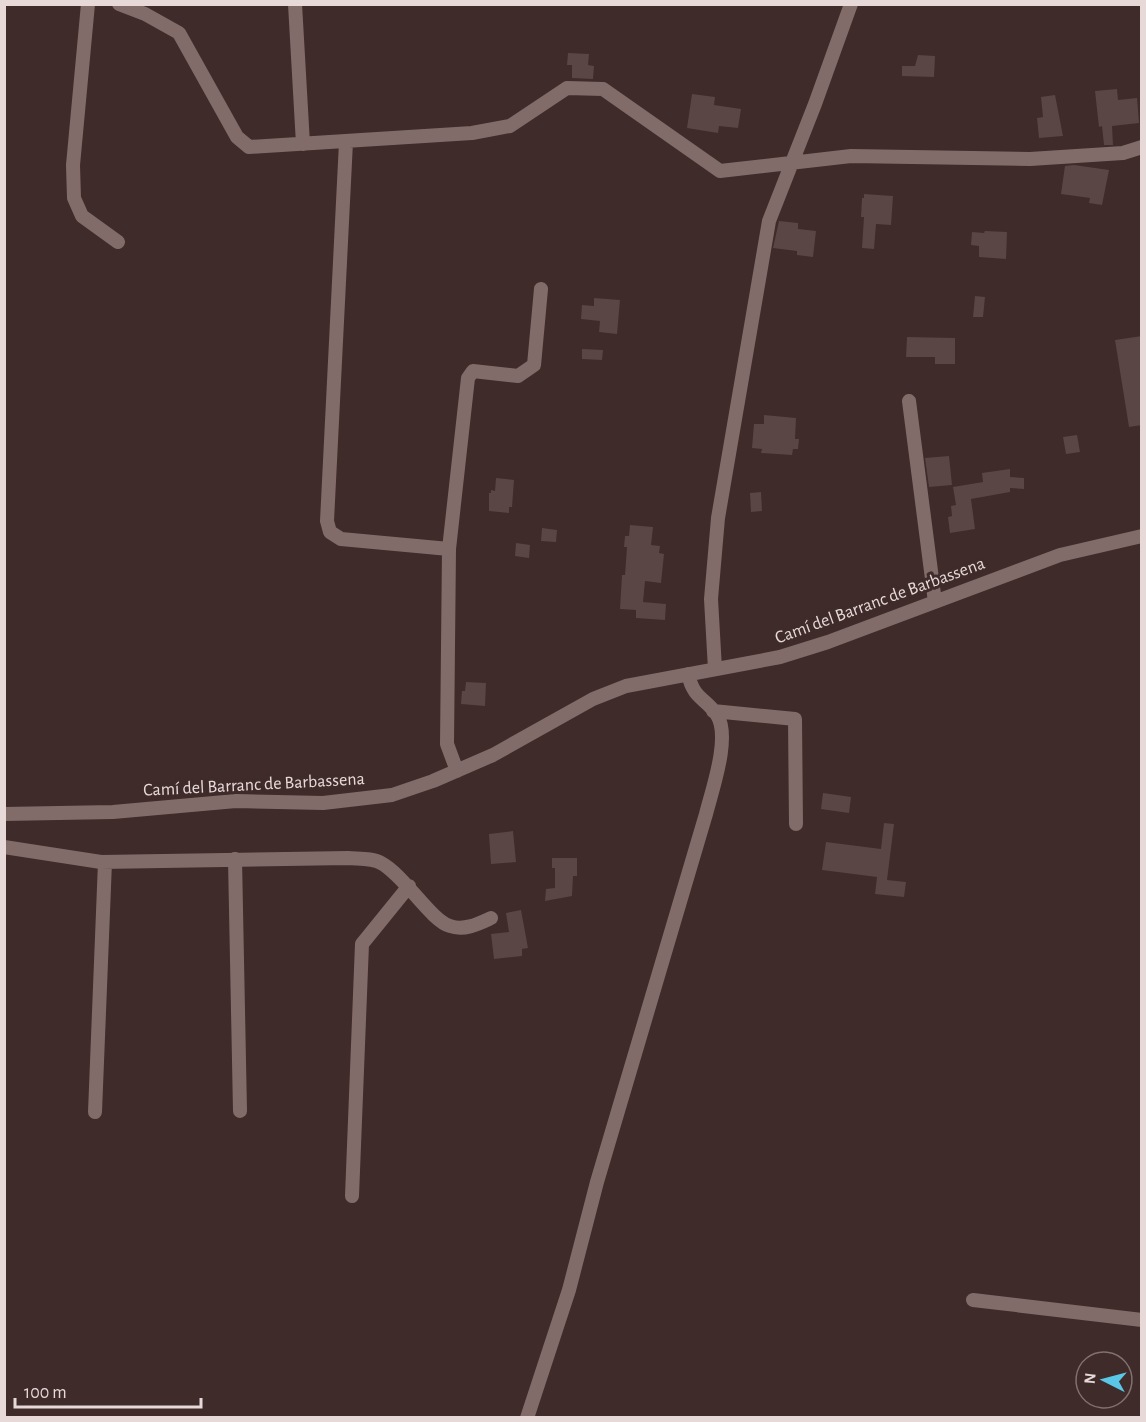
<svg xmlns="http://www.w3.org/2000/svg" width="1146" height="1422" viewBox="0 0 1146 1422" font-family="'Alegreya Sans',sans-serif">
<style>
.building{fill:#5a4644}
.lines{fill:none;stroke-linecap:round;stroke-linejoin:round}
.minor{stroke:#826c6a;stroke-width:14}
.labels{text-anchor:middle;dominant-baseline:central;stroke-width:6;stroke-linejoin:round;paint-order:stroke}
.street-label{font-size:18px;fill:#e6d9d8;stroke:#3e2b2a}
</style>
<rect width="100%" height="100%" fill="#3e2b2a"/>
<path class="building" d="M568 53 589 54 588 65 594 66 593 79 572 78V65H567Z
M918 55 935 56 934 77 902 76V66H915Z
M1117 89 1118 100 1137 98 1139 123 1112 126 1113 145H1104L1102 126 1099 127 1095 91Z
M692 94 715 97 714 105 741 109 738 128 719 126 718 133 687 128Z
M1055 95 1063 136 1039 138 1037 118 1043 117 1041 97Z
M1074 165 1109 170 1102 205 1089 203 1090 198 1061 194 1065 166Z
M864 194 893 196 891 225 876 224 874 249 862 248 864 217H861L862 198H864Z
M779 221 798 223V229L816 231 813 257 797 255V251L773 248Z
M985 231 1007 232 1006 259 979 257V246L971 245 972 232 984 233Z
M975 296 985 297 983 317H973Z
M594 298 620 300 617 334 599 332 600 321 581 319 582 305 594 306Z
M1142 336V425L1129 427 1115 340Z
M907 337 955 338V364H935V357H906Z
M582 349 603 350 602 360 582 359Z
M764 415 796 418 795 439H799L798 449H793L792 455 761 453 762 449 752 448 754 424H764Z
M1077 435 1080 452 1066 454 1063 437Z
M949 456 952 485 929 487 925 458Z
M1010 469V477L1024 478V489L1010 488V492L971 499 975 529 950 533 948 517 952 516 951 506 956 505 953 487 983 482 982 473Z
M496 478 514 480 512 507H509V513L489 511V493H491V490L495 491Z
M761 492 762 511 751 512 750 493Z
M630 525 653 527 651 545 660 546 659 553 664 554 661 583 645 581 643 602 666 604 665 620 636 618V610L620 609 622 575H625L627 547H624L625 536H629Z
M542 528 557 530 556 542 541 541Z
M516 543 530 545 529 558 515 556Z
M466 682 486 683 485 706 461 704 462 691H465Z
M823 793 851 797 849 813 821 809Z
M884 823 894 824 887 880 906 882 904 897 875 894 877 877 822 870 826 842 881 849Z
M513 831 516 862 491 864 489 834Z
M552 858H577V876H573L572 896 545 901 546 889 555 888V868H552Z
M521 910 528 948 522 949V956L494 959 491 934 509 932 506 913Z"/>
<g class="lines">
<path class="minor" d="M88 4 73 165 74 198 82 216 118 242
M119 4 145 14 179 33 237 137 249 147 472 133 510 126 567 88 603 89 720 171 851 156 1030 159 1123 153 1142 147
M295 4 303 144
M346 142 327 521 330 532 341 539 449 549 468 378 473 371 518 376 534 365 541 289
M909 401 935 602
M449 549 447 744 457 771
M715 669 711 599 718 518 769 221 815 104 851 4
M713 711 795 719 796 824
M4 814 113 812 236 801 323 803 392 795 433 781 493 755 593 699 626 686 780 657 828 642 1060 555 1142 536
M4 847 101 862 348 858C358 859 373 858 381 863 404 875 431 921 450 926 464 931 478 924 491 918
M235 859 240 1111
M95 1112 105 862
M352 1196 362 944 409 886
M973 1300 1142 1320
M527 1418 569 1290 597 1182 706 814C712 790 731 737 717 715 705 697 694 700 688 674"/>
</g>
<g class="labels">
<g class="street-label">
<text transform="translate(880 601) rotate(-20)">Camí del Barranc de Barbassena</text>
<text transform="translate(254 785) rotate(-3)">Camí del Barranc de Barbassena</text>
</g>
</g>
<rect width="1146" height="1422" fill="none" stroke="#e6d9d8" stroke-width="12"/>
<g transform="translate(1104 1380) rotate(276)"><circle r="28" fill="#3e2b2a" stroke="#817170" stroke-width="1.5"/>
<path d="M0-4.5L10 22L0 15L-10 22Z" fill="#5bc7e7"/>
<text y="-9" font-size="16" font-weight="bold" text-anchor="middle" fill="#e6d9d8">N</text>
</g>
<path d="M15 1398v9h186v-9" fill="none" stroke="#e6d9d8" stroke-width="3"/>
<text x="24" y="1398" font-size="18" fill="#e6d9d8" stroke="#3e2b2a" stroke-width="4.5" paint-order="stroke">100 m</text>
</svg>
